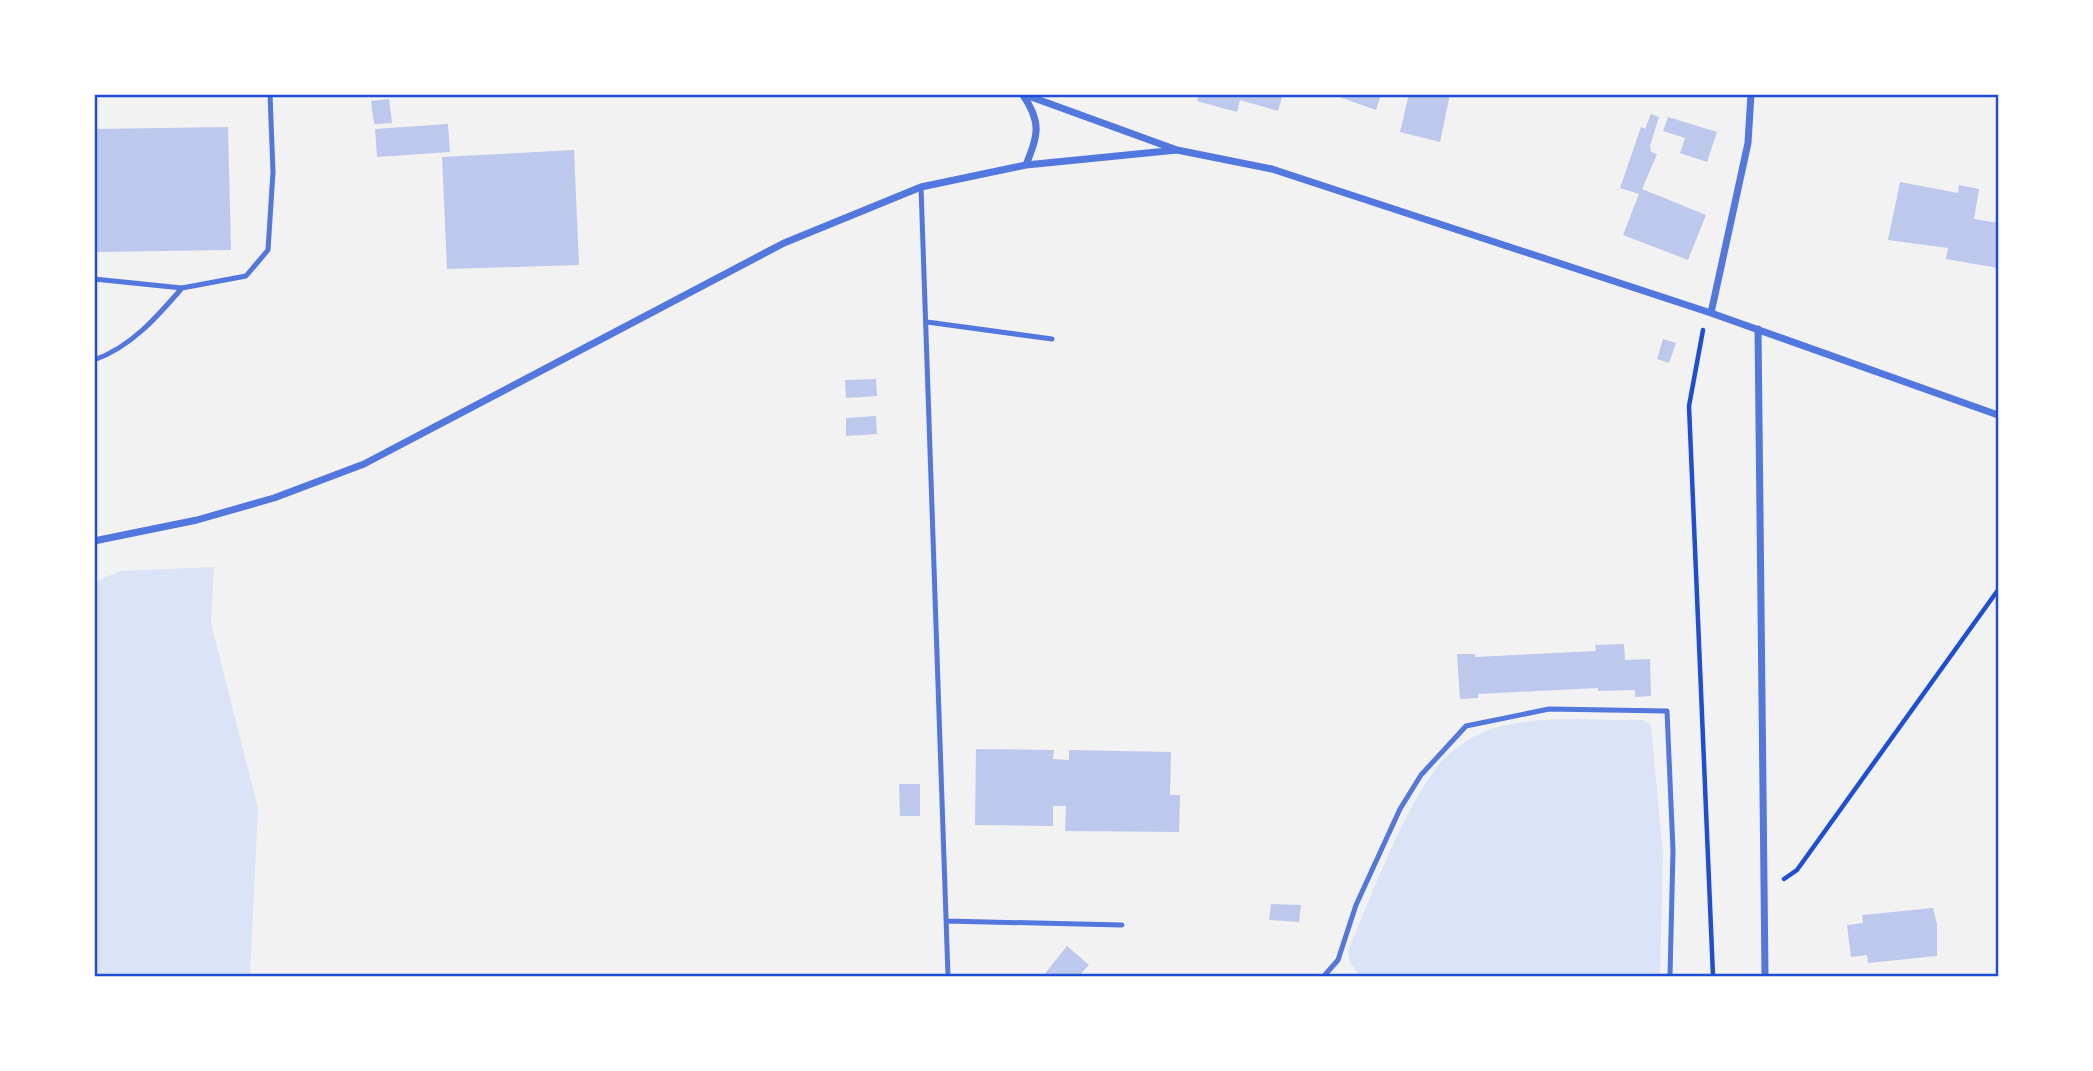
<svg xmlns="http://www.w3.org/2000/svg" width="2093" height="1071" viewBox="0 0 2093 1071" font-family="Mulish,sans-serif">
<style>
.green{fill:#dbe4f7}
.building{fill:#bdc9ec}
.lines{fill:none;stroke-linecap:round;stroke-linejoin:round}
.path{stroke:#1d4ed8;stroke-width:4.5}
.service{stroke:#5277de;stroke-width:5}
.minor{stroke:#5277de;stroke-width:7}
.neatline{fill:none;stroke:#1d4ed8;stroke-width:2.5}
</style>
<rect width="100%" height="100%" fill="#f2f2f2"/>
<path class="green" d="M214 567 211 623 258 808 250 976H95V582L120 571Z
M1642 720 1651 725 1663 855 1660 976 1360 975 1350 963 1348 951C1370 900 1409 792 1447 756 1461 743 1480 732 1498 727 1543 715 1596 721 1642 720Z"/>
<path class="building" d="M1199 94H1283L1278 111 1240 100 1237 112 1197 101Z
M1331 94H1381L1376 110Z
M1409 94H1450L1440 142 1400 132Z
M389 99 392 123 374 124 371 101Z
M1651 114 1659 117 1650 146 1651 152 1657 154 1642 189 1706 215 1688 260 1623 235 1639 194 1620 188 1641 127 1645 129Z
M1668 117 1717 132 1707 162 1680 153 1685 138 1663 131Z
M448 124 450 152 377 157 375 129Z
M228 127 231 250 94 252V129Z
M574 150 579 265 447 269 442 157Z
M1900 182 1958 193 1959 185 1979 189 1974 219 1998 223V268L1946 259 1948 248 1888 240Z
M1663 339 1676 343 1669 363 1657 359Z
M876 379 877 396 846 398 845 380Z
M876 416 877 434 846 436V418Z
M1624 644 1625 660 1650 659 1651 696 1635 697V690L1598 691V688L1478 694V698L1460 699 1457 654H1475V657L1596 651 1595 645Z
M976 749 1054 750 1053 759 1069 760V750L1171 752 1170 795H1180L1179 832 1065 831 1066 806H1053V826L975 825Z
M899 784H920V816H900Z
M1271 904 1301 905 1299 922 1269 920Z
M1933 908 1937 924V956L1868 963 1867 955 1851 957 1847 925 1863 923 1862 915Z
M1067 946 1089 965 1079 976H1043Z"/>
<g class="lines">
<path class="path" d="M1703 330 1689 406 1713 976
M1784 879 1797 870 1998 590"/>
<path class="service" d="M921 187 948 976
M94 279 182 288 246 276 268 250 273 172 270 94
M927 322 1052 339
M94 360C131 347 157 317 182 288
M946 921 1122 925
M1324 976 1338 960 1356 905 1400 809 1421 775 1466 726 1549 709 1667 711 1673 850 1670 976"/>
<path class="minor" d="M1023 94 1177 150 1272 169 1711 313 1998 415
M1023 95C1042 123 1038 135 1026 165
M1711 313 1748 143 1751 94
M1758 329 1765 976
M94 541 197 520 274 498 364 464 784 243 921 187 1026 165 1177 150"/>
</g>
<rect width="2093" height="1071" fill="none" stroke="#ffffff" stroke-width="192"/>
<rect x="96" y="96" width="1901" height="879" class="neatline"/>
</svg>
